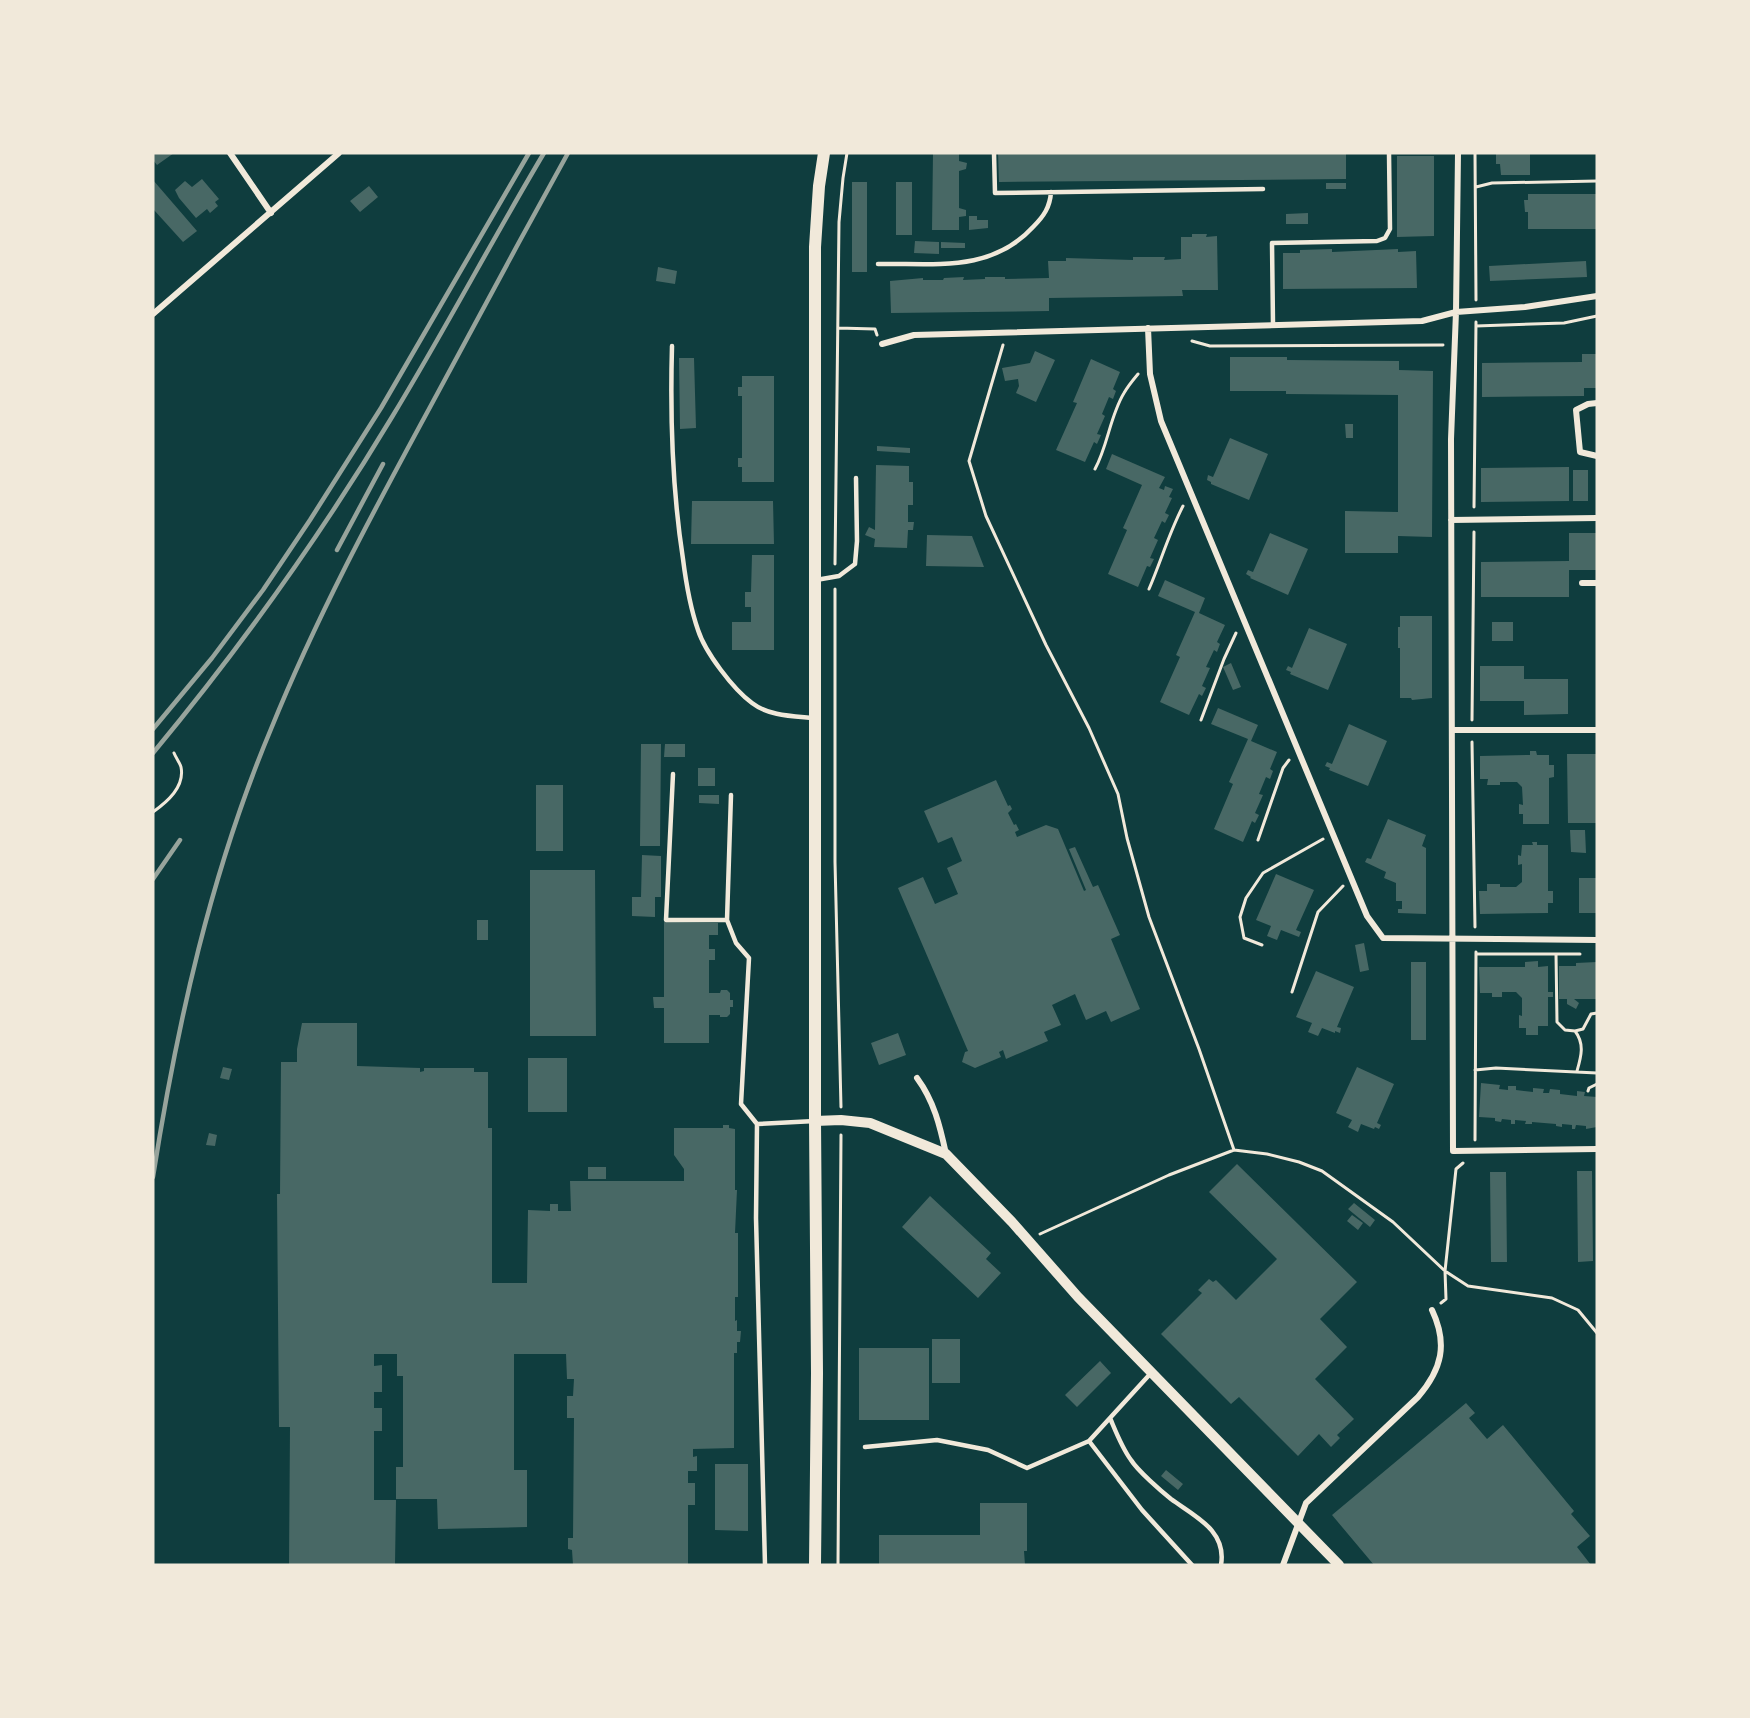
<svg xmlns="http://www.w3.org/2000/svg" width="1750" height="1718" viewBox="0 0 1750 1718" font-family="Lato,sans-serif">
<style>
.building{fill:#486865}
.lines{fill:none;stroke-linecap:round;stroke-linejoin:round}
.path{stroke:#f1e9da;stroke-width:3}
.service{stroke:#f1e9da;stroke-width:4.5}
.minor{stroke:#f1e9da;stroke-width:6}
.tertiary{stroke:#f1e9da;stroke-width:10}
.secondary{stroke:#f1e9da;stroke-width:12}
.rail{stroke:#97a49c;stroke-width:4.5}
</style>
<rect width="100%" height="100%" fill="#0f3d3e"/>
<path class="building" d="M153 153H174L157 165 153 160Z
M933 153H959V161L967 163 966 169 959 171V208L966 210V216L959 217V230H932Z
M998 153H1346V179L999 182Z
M1496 153H1530V175H1501L1500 164H1496Z
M1397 156H1434V236L1397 237Z
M202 179 219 199 215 202 218 206 210 213 207 209 196 218 179 198 175 190 185 181 192 187Z
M153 180 197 231 183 242 154 210 153 211Z
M852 182H867V272H852Z
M896 182H912V235H896Z
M1326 183H1346V189H1326Z
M369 186 378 197 360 212 350 201Z
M1528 194H1597V229H1528V212H1525L1524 200H1528Z
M1308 213V224H1286V214Z
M969 216H977V220H988V228L969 230Z
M1192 234H1207L1206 237 1217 236 1218 290H1182L1183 296 1049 298V311L891 313 890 281 923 278V280H943L944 278 964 277 963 280 985 279V277H1005V279L1049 278 1048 261H1066V258L1133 260V257H1165L1164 260 1181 259V237H1192Z
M915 241 939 242V254L914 253Z
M941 242 965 243V248H941Z
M1332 249V252L1398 249V252L1416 251 1417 288 1283 289V253H1300V250Z
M1586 261 1587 277 1490 281 1489 266Z
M658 267 677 271 675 284 656 281Z
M1035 351 1055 360 1036 402 1016 393 1019 386 1018 379 1005 381 1002 368 1030 363Z
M1582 354H1597V388H1584V396L1482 397V363L1582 362Z
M1230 357H1287V360L1399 361V370L1433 371 1432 537 1398 536V553H1345V511L1398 512V395L1286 394V391H1230Z
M679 358H694L696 428 680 429Z
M1091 359 1120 372 1113 389 1116 391 1113 399 1109 397 1102 414 1105 416 1097 434 1101 435 1097 444 1094 442 1085 462 1056 450 1077 403 1073 402Z
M742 376H774V482H742V467H738V458H742V396H738V387H742Z
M1345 424H1353V438H1346Z
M1230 438 1268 454 1249 500 1211 484V482L1207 480 1208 475 1213 477Z
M877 446 910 448V453L877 451Z
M1112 454 1165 477 1159 488 1164 490 1165 486 1173 489 1169 497 1172 498 1165 513 1169 515 1165 523 1162 521 1154 538 1158 540 1150 558 1154 559 1150 567 1147 566 1138 587 1108 574 1127 530 1123 528 1142 485 1106 469Z
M876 465 909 466V482H913V505H908V522H914L913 530H908L907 548 874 547 875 539 865 535 869 527 875 530Z
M1569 467V501L1481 502V468Z
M1573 470H1588V501H1573Z
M692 501H773L774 544H691Z
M1270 533 1308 549 1288 595 1250 578 1251 577 1246 574 1248 570 1253 572Z
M1569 533H1597V570H1569V597H1481V562L1569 561Z
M927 535 972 536 984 567 926 566Z
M752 555H774V650H732V622H751V607H745V592H751Z
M1165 580 1205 598 1199 613 1225 625 1217 642 1220 644 1217 652 1214 650 1206 667 1210 668 1202 686 1206 688 1202 696 1199 694 1189 715 1160 702 1180 657 1176 655 1195 612 1158 596Z
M1400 616H1432V698L1412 700 1411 698H1400V648H1398V627H1400Z
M1492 622H1513V641H1492Z
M1309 628 1347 644 1328 690 1290 674 1291 672 1286 670 1288 666 1292 668Z
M1231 663 1241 687 1233 690 1223 667Z
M1480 666H1524V679H1568V714L1524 715V701H1480Z
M1218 708 1258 725 1251 741 1277 752 1270 769 1273 771 1270 779 1266 777 1259 794 1263 795 1255 813 1259 815 1255 823 1252 821 1243 842 1214 829 1233 784 1229 782 1248 739 1211 724Z
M1349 724 1387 741 1368 786 1329 770 1330 768 1325 766 1327 762 1332 764Z
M641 744H661L660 846H640Z
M665 744H685V757H664Z
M1530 751H1536L1537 755H1549V765H1554V777L1549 778V824H1523V814H1519V804L1523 805 1522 787 1517 782H1500V785H1487L1488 779H1480V756L1530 755Z
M1567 754H1597V823H1568Z
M698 768H715V786H698Z
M996 780 1008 806 1010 805 1012 809 1008 813 1014 825 1016 824 1019 830 1015 832 1017 837 1046 825 1058 829 1084 891 1086 890 1069 849 1075 847 1093 887 1098 885 1120 935 1111 939 1140 1009 1111 1022 1106 1011 1086 1020 1075 994 1052 1005 1061 1025 1044 1032 1048 1041 1006 1059 1003 1050 999 1052 1001 1057 975 1068 962 1062 965 1052 968 1051 898 888 923 877 935 904 958 894 947 868 962 861 952 837 938 843 924 811Z
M536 785H563V851H536Z
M699 795H719V804L699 803Z
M1388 819 1426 835 1422 846 1426 848V914L1398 913V909H1402V901H1396V883L1384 878 1386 872 1365 862 1367 858 1371 859Z
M1570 830H1585L1586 853 1571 852Z
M1532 842H1537V845H1548V891H1553V903H1548V913L1480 914 1479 891H1487V884H1500V887H1516L1522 882V864L1518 865V855L1521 856 1522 845H1533Z
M642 855 661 856V897H655V917L632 916V897H641Z
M530 870H595L596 1036H530Z
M1276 874 1314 890 1296 930 1301 932 1299 937 1281 930 1277 940 1267 936 1271 926 1256 920Z
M1579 878H1597V913H1579Z
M477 920H488V940H477Z
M664 922 718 923V935H709V949H715V960H709V993H720L721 990H727L730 993V1000H733V1007H730V1014L727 1017H720V1015H709V1043H664V1008H654L653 997H664Z
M1364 943 1369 970 1360 972 1355 945Z
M1538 961V967L1548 966V992H1553V997H1548V1026H1538V1035H1526V1028H1519V1015L1522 1016V998L1516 992H1502V997H1492V993H1480L1479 967H1525V962Z
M1411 962H1426V1040H1411Z
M1597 962V999H1574L1579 1003 1576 1009 1567 1004V999H1559V966H1576V963Z
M1316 971 1354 987 1337 1027 1341 1028 1340 1033 1335 1031V1033L1322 1028 1318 1036 1308 1032 1312 1023 1296 1017Z
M302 1023H357V1066L420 1068V1072L424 1071V1068H474V1072H488V1128H492V1283H527L528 1210 550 1211V1204H558V1211H571L570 1181H684V1169L674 1155V1128H723V1125H729V1128L735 1129V1190H737L735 1233H738V1297H735V1321L737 1320V1331H741L740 1342H737V1353H734V1448L693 1449V1457L697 1456V1471H688V1483H695V1505H688V1565H573L572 1550 568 1549V1538H573L574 1418H567V1396H573L574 1379H567L566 1354H514V1470H527V1527L438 1529 437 1499H396V1467H403V1376H397V1354H374V1366L382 1365V1392H374V1408H382V1431H374V1500H396L395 1565H289L290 1427H279L277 1194H280L281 1062H297V1049Z
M898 1033 906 1055 879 1065 871 1043Z
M528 1058H567V1112H528Z
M223 1067 232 1069 229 1080 220 1078Z
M1357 1067 1394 1084 1377 1123 1381 1125 1379 1129 1375 1127 1374 1129 1361 1124 1358 1132 1348 1127 1352 1120 1336 1113Z
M1481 1083 1500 1085 1499 1089 1508 1090V1086H1516V1090L1533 1092V1088L1544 1089 1543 1093H1549L1550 1089 1560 1090V1094L1577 1096V1091L1585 1092 1584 1096 1597 1097V1127L1586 1129V1126L1576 1125 1575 1129H1572V1125L1562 1124V1127L1556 1126V1124L1532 1122V1124H1525L1526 1121 1515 1120V1124H1511V1120L1502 1119 1501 1122 1495 1121V1118L1479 1117Z
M209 1133 217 1135 215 1146 206 1145Z
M1237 1164 1357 1282 1320 1319 1347 1347 1315 1379 1354 1419 1337 1435 1340 1438 1331 1447 1319 1434 1298 1456 1239 1397 1231 1404 1161 1334 1202 1293 1198 1290 1209 1279 1213 1282 1216 1280 1236 1300 1277 1259 1209 1192Z
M588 1167H606V1179H588Z
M1577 1171H1592L1593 1261 1578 1262Z
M1490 1172H1506L1507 1262H1491Z
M930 1196 991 1253 986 1259 1001 1273 978 1298 902 1227Z
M1354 1203 1375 1220 1370 1227 1348 1209Z
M1352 1215 1363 1223 1358 1230 1347 1221Z
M932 1339H960V1383H932Z
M859 1348H929V1420H859Z
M1100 1361 1111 1373 1077 1407 1065 1395Z
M1466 1403 1475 1413 1469 1418 1487 1439 1503 1425 1574 1511 1571 1514 1590 1536 1577 1547 1591 1565H1374L1332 1515Z
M715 1464H748V1531L715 1530Z
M1166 1470 1183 1484 1178 1490 1161 1476Z
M980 1503H1027V1551H1024L1025 1565H879V1535H980Z"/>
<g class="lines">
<path class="path" d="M1475 153 1476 300
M1476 187 1492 183 1597 181
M1476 326 1564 323 1597 316
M838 328 875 329 877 335
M1192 341 1210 346 1443 345
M1003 345 969 461 986 516 1046 645 1089 728 1118 794 1127 838 1149 917 1199 1049 1234 1150 1267 1154 1299 1162 1322 1171 1393 1222 1445 1271 1468 1286 1552 1298 1578 1310 1597 1333
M1095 469C1108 445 1110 416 1124 393 1128 386 1133 380 1138 374
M1474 507 1476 322
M835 564 839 222 843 178 847 153
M835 589V862L841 1107
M1149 589C1161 561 1169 533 1183 506
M1201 720 1224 659 1236 633
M1472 720 1474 532
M1472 742 1475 927
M153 812C167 802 185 787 181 767 180 763 176 758 174 753
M1258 840 1283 768 1289 760
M1262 945 1244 938 1240 917 1246 898 1263 873 1323 839
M1476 954H1580
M1556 954 1557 1022 1565 1030 1575 1031 1583 1029 1591 1014 1597 1013
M1292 992 1318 912 1343 886
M1575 1031C1585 1044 1581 1057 1577 1071
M1475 1070 1496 1068 1597 1073
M1588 1091 1589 1088 1597 1084
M1475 1140 1476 952
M1040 1234 1169 1175 1234 1150
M1441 1303 1446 1299 1445 1271 1456 1169 1463 1163
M838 1565 841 1135"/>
<path class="service" d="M994 153 995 193 1263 189
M878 264C934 263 991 273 1033 227 1044 216 1050 207 1051 192
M1273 324 1272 243 1377 241 1385 238 1390 229 1389 153
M672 346C670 417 672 488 683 559 686 583 690 607 698 630 705 652 733 689 752 703 769 716 792 716 813 718
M816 580 839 576 855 564 857 541 856 478
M673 774 666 920H727L736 943 749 958 741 1104 757 1124 815 1121
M727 920 731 795
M757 1124 756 1218 765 1565
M1151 1373 1089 1441 1142 1510 1192 1565
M1110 1418C1116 1432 1122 1448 1131 1460 1138 1471 1161 1491 1171 1499 1194 1516 1227 1530 1221 1565
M865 1447 937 1440 988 1450 1027 1468 1089 1441"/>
<path class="minor" d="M230 153 271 213
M1458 153 1456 312 1451 439 1453 1151 1597 1149
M153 314 339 153
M1148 328 1150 374 1161 421 1367 916 1383 938 1597 940
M882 344 914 335 1422 321 1456 312 1525 307 1597 296
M1597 403 1588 404 1576 410 1580 452 1597 456
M1451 520 1597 518
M1582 583H1597
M1452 730H1597
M917 1078C934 1101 940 1126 946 1154
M1283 1565 1306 1503 1418 1397C1442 1369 1448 1344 1432 1310"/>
<path class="tertiary" d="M815 1121 841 1120 870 1123 946 1154 1012 1222 1078 1297 1339 1565"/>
<path class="secondary" d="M815 1565 817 1373 815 1121V247L819 186 824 153"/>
<path class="rail" d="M337 550 383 464
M153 729 212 658 263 590 310 520 381 408 529 153
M153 753C241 647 321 535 392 417 445 330 492 240 544 153
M153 879 180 840
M153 1177C177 1024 211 872 271 729 316 618 372 514 429 409 475 323 521 238 568 153"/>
</g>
<rect width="1750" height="1718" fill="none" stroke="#f1e9da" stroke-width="309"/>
</svg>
